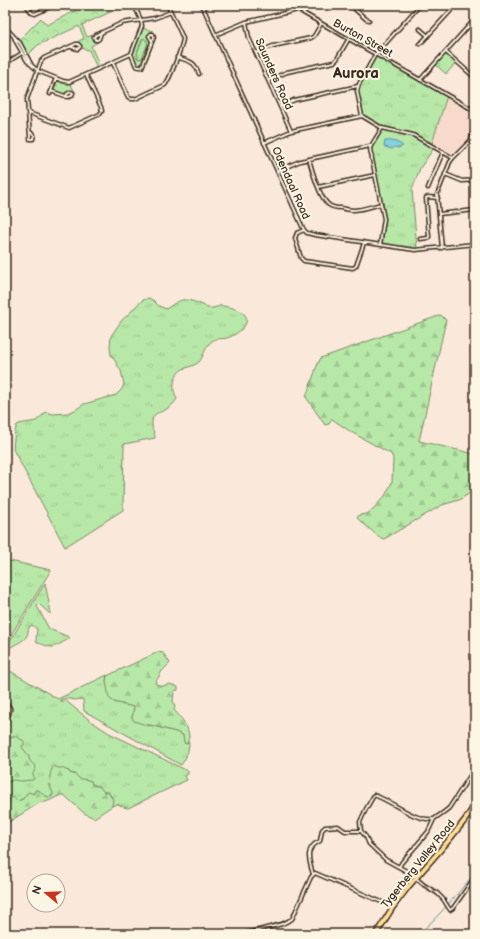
<svg xmlns="http://www.w3.org/2000/svg" width="480" height="939" viewBox="0 0 480 939" font-family="'Balsamiq Sans',sans-serif">
<style>
.built{fill:#f8dacc}
.grass{fill:url(#grass-tufts);stroke:#7a8963}
.forest{fill:url(#forest-firs);stroke:#7a8963}
.park{fill:url(#park-crowns);stroke:#7a8963;fill-rule:evenodd}
.water{fill:#82d1e0;stroke:#668e92}
.lines{fill:none;stroke-linecap:round;stroke-linejoin:round}
.stream{stroke:#668e92;stroke-width:1}
.street-casing{stroke:#3b2a1e;stroke-width:5}
.primary-casing{stroke:#3b2a1e;stroke-width:7}
.street{stroke:#fcf5e5;stroke-width:2}
.primary{stroke:#fedd96;stroke-width:4}
.labels{text-anchor:middle;dominant-baseline:central;stroke-width:4;stroke-linejoin:round;paint-order:stroke}
.street-label{font-size:11px;fill:#3b2a1e;stroke:#fcf5e5}
.district-label{font-size:15px;font-weight:bold;fill:#3b2a1e;stroke:#fcf5e5}
</style>
<defs>
<pattern id="grass-tufts" width="24" height="20" patternUnits="userSpaceOnUse"><rect width="24" height="20" fill="#b8e8a8"/><path d="M3 7l-1-3M5 7V3M7 7l1-3M15 17l-1-3M17 17v-4M19 17l1-3" fill="none" stroke="#9fc790"/></pattern>
<pattern id="forest-firs" width="22" height="20" patternUnits="userSpaceOnUse"><rect width="22" height="20" fill="#b8e8a8"/><path d="M5 1l3.5 6h-7zM16 11l3.5 6h-7z" fill="#9fc790"/></pattern>
<pattern id="park-crowns" width="20" height="18" patternUnits="userSpaceOnUse"><rect width="20" height="18" fill="#b8e8a8"/><path d="M2 6a3 3 0 1 1 6 0M12 15a3 3 0 1 1 6 0" fill="none" stroke="#9fc790"/></pattern>
</defs>
<rect width="100%" height="100%" fill="#fae9da"/>
<filter id="ink" filterUnits="userSpaceOnUse"><feTurbulence type="fractalNoise" baseFrequency=".025" numOctaves="2"/><feDisplacementMap in="SourceGraphic" scale="8" xChannelSelector="R" yChannelSelector="G"/><feConvolveMatrix kernelMatrix="1 2 1 2 8 2 1 2 1" color-interpolation-filters="sRGB"/></filter>
<g filter="url(#ink)">
<path class="built" d="M447 97 475 113V117L470 139 453 156 432 144Z"/>
<path class="grass" d="M143 38H145L148 43 142 58 140 59 137 57V53Z
M446 54 456 63 446 74 436 65 444 55Z
M377 57 447 96 432 143 412 133 382 126 364 116 358 91 359 87 375 59Z
M383 129 411 135 434 148 420 168 412 190 417 249H411L385 245 382 243 386 219 371 149Z
M149 298 154 301 159 306 166 309C172 305 176 302 182 300 188 299 198 303 203 305 205 306 206 308 208 308 212 309 216 307 220 306 228 306 240 309 245 315 252 325 234 336 227 338 222 339 216 338 212 341 205 346 204 356 199 362 194 366 188 367 183 369 172 375 172 390 177 399 174 404 170 407 165 410 159 413 152 413 152 422 151 428 155 433 155 438L124 444 123 510 65 547 13 449C14 440 14 433 17 425L19 424 36 421 46 412 53 414 68 413 75 410 84 404 116 395 122 389 124 384 121 371 114 359 111 355 110 347 111 336 122 320 130 313 135 307 143 300Z
M5 560 51 570 9 638 5 631Z
M45 583 51 613H49L39 604 37 606 49 629 69 637V639C65 641 54 648 50 647 45 646 42 643 37 643L36 641 37 629 32 625 29 627C28 630 28 635 26 637 24 641 10 647 5 650V649Z
M5 668 58 699 107 675 106 681 114 702 134 707 132 718 146 725H150L176 732 183 735 187 744 188 742H189C189 750 186 759 181 765L84 711 83 699 73 700 72 699H61L60 701H66L92 722 109 733 188 771V774L185 776 187 780 128 808C124 808 121 805 117 804L112 806V797L110 796 108 792H103L100 787 92 784 91 781 85 780H80L75 774 70 773 69 771 57 768 50 776 51 789 53 792V795L49 797 43 795 41 793 35 792 18 801 15 799 9 802V811L12 820 5 824Z"/>
<path class="forest" d="M441 315 446 320 419 441 475 454V489L470 493 459 500 442 505 384 539 379 537 357 518 359 515 367 514 373 509 385 496 392 482 393 458 391 454 351 432 332 419 329 424 325 425 306 397 318 363 321 358Z
M158 652 163 653 170 663 162 671 155 683 156 684 163 686 170 684 178 687V690L174 691 173 701 175 706 174 710C180 716 189 727 189 737 189 738 187 743 187 744L184 743 183 735 176 732 154 726 150 725H146L134 721 132 718 134 707 114 702 109 698 106 681 107 676Z
M12 736H15L24 741V745L22 746V747L28 755 30 761 36 767 33 774 34 778 33 780 21 781 13 780 9 782H5V748C8 744 8 739 12 736Z
M54 766C57 768 58 768 61 768 64 768 66 771 69 771L70 773 76 775 80 779H84L91 781 92 784 100 787 104 792H109L110 796 113 799 112 806 94 818 84 813 64 795H61L46 802H41L12 820C9 813 7 806 10 799L13 797 15 799 18 801 23 799 27 793 29 792 33 794 35 792V790C42 789 41 797 51 797L53 795C53 791 51 790 50 786 49 780 50 770 54 766Z"/>
<path class="park" d="M86 5H133L134 7 115 10 82 25 87 37 93 35 94 40 98 42 91 46 100 67 97 68 89 50 81 48V45L78 43 79 41 84 38 79 26 38 45 28 55 22 43 19 40 41 18 47 25Z
M142 28 153 31V33H150L149 35 151 43 142 66H139L136 64 132 55ZM144 38 148 43 143 58 140 59 137 58V53L142 39Z
M58 80 66 83H70L75 92 73 93 72 92 65 95 54 91 53 90 56 82Z"/>
<path class="water" d="M385 141C391 140 399 142 403 146L399 148 395 147 392 149 384 147Z"/>
<g class="lines">
<path class="stream" d="M419 934C440 915 457 894 475 873"/>
<defs>
<path id="street" d="M26 5 32 13 35 14 54 5
M202 5 302 226 304 230 307 233 315 235 415 250 475 244
M296 5 298 10
M350 5 366 19 369 20
M420 5 375 55 359 84 357 91 362 116 382 128 413 135 453 158
M203 8 209 5
M246 22 249 38 291 131
M5 27 20 43 31 64
M420 29 428 36
M151 34 149 36 152 41
M215 35 246 22 298 10 475 111
M14 37 16 42 27 61 38 71 63 81 69 82 131 54 142 26 141 20 134 5
M95 39 94 37 96 35 122 23 155 18 171 12
M95 40H97L99 39 101 33
M419 44 423 41 456 5
M71 47 78 49 80 47V46
M446 52 475 78
M256 53 273 46 311 38 314 36 321 24
M131 54 136 66 139 67H142L154 37 153 34H151
M177 57C190 62 194 60 199 74
M113 63 128 97 131 99H135L165 85C170 79 182 47 183 39L182 36 169 8
M5 64 22 53
M269 80 287 72 334 62 337 59 348 40
M420 80 475 19
M51 91 68 97 72 96 73 93
M50 94 56 78
M66 97 67 94 71 92 73 93
M280 107 294 100 358 86
M29 113 69 128 100 114 102 111 101 107 86 75
M30 132 34 135 33 139
M33 139H30V136L27 99 41 61 44 58 76 44H78L80 46
M264 143 291 131 362 116
M309 159C312 170 319 198 329 205 332 207 337 208 341 208 345 209 349 210 353 210 363 210 372 206 381 204
M277 171 300 161 370 146
M445 174 462 181 475 180
M318 187 375 175
M428 188 443 152
M439 214 475 210
M304 230 297 233 295 238 301 258 304 261 353 268 356 266 364 243
M420 239 428 238 429 237 426 198 428 197 438 198
M380 245 384 219 370 149 371 146 382 128
M442 248 437 195 450 162 453 158 471 140 475 125
M5 704 8 705 10 708V711L5 723
M434 819C415 822 392 801 374 795L366 809 360 822 361 831 366 837 369 844 386 860 410 873 424 885 437 893 443 899 450 910 453 908 475 877
M399 867 402 862 428 832 434 819 444 812 449 808 475 768
M313 874C309 861 304 848 320 841L322 830 325 827 338 826 345 831H361
M243 934 282 924 292 919 311 877 315 873 393 907"/>
<path id="primary" d="M376 934 393 907 408 887 449 840 465 820 475 805"/>
</defs>
<use href="#street" class="street-casing"/>
<use href="#primary" class="primary-casing"/>
<use href="#street" class="street"/>
<use href="#primary" class="primary"/>
</g>
</g>
<g class="labels">
<g class="street-label">
<text transform="translate(363 38) rotate(29)">Burton Street</text>
<text transform="translate(274 74) rotate(66)">Saunders Road</text>
<text transform="translate(291 183) rotate(66)">Odendaal Road</text>
<text transform="translate(418 864) rotate(-51)">Tygerberg Valley Road</text>
</g>
<g class="district-label">
<text x="356" y="73">Aurora</text>
</g>
</g>
<rect width="480" height="939" fill="none" stroke="#fcf5e5" stroke-width="20"/>
<rect x="10" y="10" width="460" height="919" fill="none" stroke="#3b2a1e" stroke-width="1.5" filter="url(#ink)"/>
<g transform="translate(46 893) rotate(289)"><circle r="19" fill="#fcf5e5" stroke="#afa495"/>
<path d="M0-3L7 15L0 10L-7 15Z" fill="#c8321e"/>
<text y="-6" font-size="11" font-weight="bold" text-anchor="middle" fill="#3b2a1e">N</text>
</g>
</svg>
